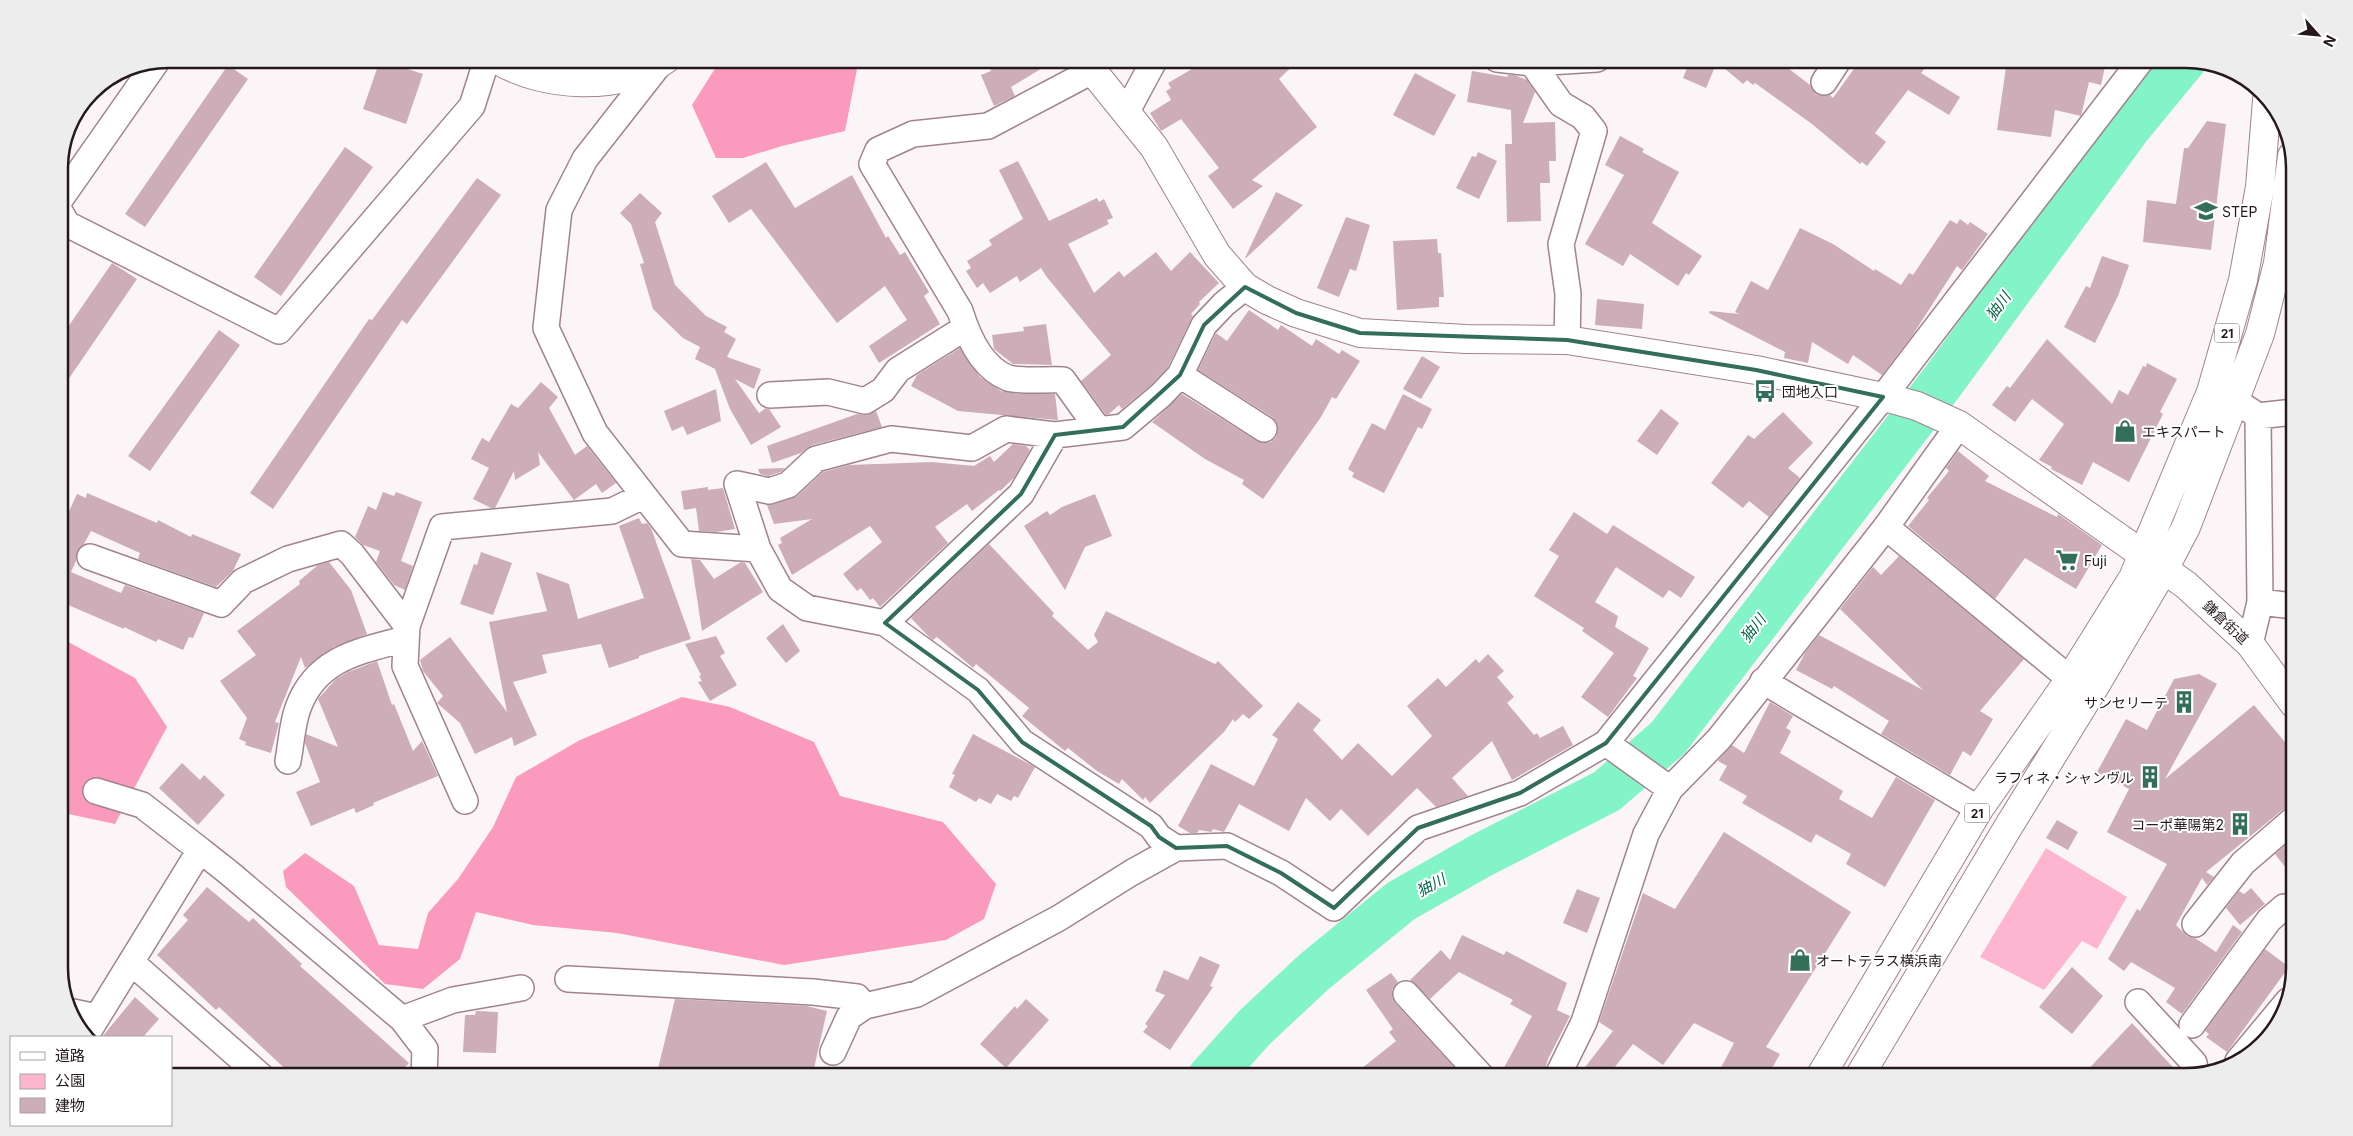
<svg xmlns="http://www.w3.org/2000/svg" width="2353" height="1136" viewBox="0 0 2353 1136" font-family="Inter,'Noto Sans JP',sans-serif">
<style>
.green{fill:#feb5cf}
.forest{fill:#fa9bbe}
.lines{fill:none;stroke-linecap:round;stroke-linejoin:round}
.river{stroke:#83f3c8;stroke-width:45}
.building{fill:#cdadb7}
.minor-casing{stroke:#a1838d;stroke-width:28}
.tertiary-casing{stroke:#a1838d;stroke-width:30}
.primary-casing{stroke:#a1838d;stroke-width:30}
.minor{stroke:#fff;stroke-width:25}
.tertiary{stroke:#fff;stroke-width:28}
.primary{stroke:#fff;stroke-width:28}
.marked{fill:none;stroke:#336e58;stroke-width:4;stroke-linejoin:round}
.labels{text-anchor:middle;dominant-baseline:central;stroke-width:4;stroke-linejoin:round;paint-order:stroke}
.shield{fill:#fff;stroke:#665e61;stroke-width:1}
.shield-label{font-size:12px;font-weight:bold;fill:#25191d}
.poi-label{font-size:14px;fill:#25191d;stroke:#fff;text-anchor:start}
.street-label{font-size:14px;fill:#25191d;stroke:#fff}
.water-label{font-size:15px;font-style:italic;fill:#08654a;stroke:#fff}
.rim{fill:none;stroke:#25191d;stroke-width:2.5}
</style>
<rect width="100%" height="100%" fill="#fcf5f8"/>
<path class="green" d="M2046 848 2127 897 2097 949 2082 941 2044 990 1980 957Z"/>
<path class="forest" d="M721 59H859L845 131 782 146 743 158H716L692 105Z
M59 637 135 678 167 727 115 824 59 812Z
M682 697 730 707 814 742 840 796 943 822 996 884 984 919 946 940 784 965 617 933 533 925 476 912 460 959 423 989 385 984 286 887 283 871 305 853 354 886 379 945 418 949 428 913 458 879 493 827 516 777 580 740Z"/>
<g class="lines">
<path class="river" d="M1210 1077 1255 1027 1315 971 1401 901 1480 856 1607 791 1668 738 1943 381 2129 127 2185 59"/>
</g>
<path class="building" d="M1004 59H1057L1011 87 1015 96 994 106 981 75 991 71 989 65Z
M1209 59H1300L1279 79 1317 127 1252 180 1263 186 1233 209 1208 176 1219 168 1181 119 1161 131 1150 113 1171 100 1166 91 1171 88 1168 83Z
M1691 59H1776L1810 85 1816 94 1823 96 1830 95 1833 98 1861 59H1932L1921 73 1960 97 1949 115 1908 90 1875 133 1886 142 1867 166 1862 162 1860 164 1812 124 1755 83 1753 85 1747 80 1743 84 1717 62 1706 88 1683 78Z
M2022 59 2076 65 2077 59H2092L2106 62 2101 85 2089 82 2081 116 2055 110 2051 137 1997 130 2006 67 2021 69Z
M380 60 423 74 406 124 363 109Z
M228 65 248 79 145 227 125 214Z
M1472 71 1507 77 1508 75H1514L1527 80 1535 92 1523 123 1555 122 1556 161H1549L1550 183H1540L1541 221 1507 222 1505 144H1512L1511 110 1467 102Z
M1415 73 1456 95 1434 136 1393 115Z
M2207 121 2226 124 2211 250 2143 242 2147 200 2176 204 2184 148H2188Z
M1620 136 1644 149 1642 152 1679 172 1652 223 1702 256 1689 275 1686 273 1678 286 1630 254 1623 266 1585 244 1624 175 1605 165Z
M345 147 373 167 281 296 254 277Z
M1478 152 1497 161 1479 199 1456 188 1472 156 1476 157Z
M1018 161 1049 221 1097 198 1099 202 1104 199 1113 218 1107 220 1109 224 1068 244 1094 293 1119 271 1124 277 1156 252 1171 271 1190 252 1219 283 1199 302 1200 304 1191 314 1193 316 1168 367 1151 385 1122 409 1119 405 1109 414 1106 415 1081 381 1111 355 1046 276 1041 268 1020 282 1017 276 990 293 983 283 977 288 966 271 971 268 967 261 992 245 989 240 1023 219 999 170Z
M766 162 795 208 852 175 886 238 888 236 900 255 905 252 929 292 924 296 940 324 879 363 869 346 907 320 885 286 837 323 751 209 729 223 712 196Z
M477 178 501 195 407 324 402 320 273 509 250 493 369 319 372 320Z
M1276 192 1303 205 1246 258H1245Z
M640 193 662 213 655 222 675 285 706 316 727 327 724 332 736 339 727 357 761 369 754 389 735 379 759 413 766 408 769 409 781 427 751 445 730 409 715 369 695 359 700 347 683 338 653 309 640 264 644 263 631 224 620 213Z
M1346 217 1370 225 1356 271 1350 269 1339 297 1317 288Z
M1960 219 1968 225 1970 222 1988 234 1962 270 1957 266 1912 336 1882 375 1853 355 1848 364 1812 342 1808 363 1784 358 1785 352 1709 313 1710 311 1739 314 1735 312 1751 281 1768 290 1800 228 1833 244 1874 271 1875 269 1901 285 1909 273 1913 275 1950 220 1957 224Z
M1437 239 1438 253H1441L1444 297H1439V307L1397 310 1393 241Z
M2102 256 2129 265 2118 296 2095 343 2064 327 2086 286 2090 288Z
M112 263 137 279 59 393V340Z
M1597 299 1644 304 1642 329 1595 325Z
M1249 310 1278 330 1281 325 1312 346 1316 339 1339 354 1342 350 1360 361 1336 399 1332 397 1321 417 1263 499 1242 484 1244 480 1205 459 1152 422 1182 394 1257 441 1264 443 1271 442 1276 437 1278 429 1276 422 1272 417 1198 370 1216 333 1227 341Z
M1046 324 1052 365 1013 364 994 349 992 335 1024 331 1023 327Z
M219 330 240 345 150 471 128 456Z
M2047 339 2112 404 2119 390 2128 395 2143 366 2146 367 2147 363 2177 379 2160 412 2163 414 2129 482 2093 462 2082 485 2051 469 2052 467 2039 460 2064 424 2032 399 2015 422 1992 405 2007 386 2010 388Z
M960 348 980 377 1001 391 1019 394H1055L1058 420 958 411 911 386 917 375Z
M1422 356 1440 367 1421 399 1403 389Z
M541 382 558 397 549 408 575 455 587 446 616 483 602 493 596 484 574 500 538 452 540 465 515 480 514 471 495 508H491L473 499 489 468 471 459 482 438 489 442 511 404 518 408Z
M716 389 721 421 687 435 683 426 672 431 664 411Z
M1403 394 1432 409 1422 429 1418 427 1384 493 1352 477 1354 473 1348 469 1372 423 1385 430Z
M1661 409 1679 423 1657 455 1637 441Z
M876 411 882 427 812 445 801 453 772 463 767 446 857 414 867 415Z
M1783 412 1813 443 1788 468 1800 478 1769 517 1749 501 1743 508 1711 483 1748 435 1754 439Z
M1013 444 1026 446 1030 450 1014 478 1000 491 999 490 972 511 967 504 935 527 948 543 880 607 873 598 870 600 861 588 857 591 843 574 882 542 870 526 792 575 778 545 782 543 780 538 812 519 774 524 767 505 797 496 823 472 849 465 932 462 974 466 990 456 994 462Z
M1958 451 1989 476 1985 481 2057 517 2058 514 2102 545 2076 589 2025 558 1995 599 1908 526 1929 500 1927 498 1949 471 1946 468Z
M785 468 781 472 768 476 760 474 758 469Z
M708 487V490L723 488 735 529 716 532 699 531 696 508 684 510 681 491Z
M383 492 394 496 396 492 422 502 401 561 413 566 405 590 394 585 376 562 380 551 363 545 355 537 368 506 376 510Z
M87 493 157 523 158 520 191 537 192 534 241 554 233 571 216 587 138 559 140 553 91 531 84 544 77 552 76 561 71 572 121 593 125 585 204 613 193 638 189 637 183 650 158 639 156 642 124 627V629L59 601V517L65 520 77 494 86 498Z
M1095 494 1112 536 1085 547 1065 590 1024 526 1047 511 1050 515 1062 507Z
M1574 512 1607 534 1613 525 1695 577 1681 598 1669 590 1663 598 1616 567 1595 602 1618 616 1615 627 1649 648 1633 676 1637 678 1608 717 1581 697 1614 653 1582 631 1584 628 1534 596 1559 556 1549 550Z
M639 518 642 524 647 523 651 528 691 639 639 656V658L609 668 601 644 542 655 547 673 513 682 537 735 514 746 512 737 475 754 460 723 437 703 443 696 423 671 420 660 450 637 507 712 489 622 547 611 536 572 569 584 578 619 644 598 619 526Z
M989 544 1054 613 1052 616 1088 650 1098 642 1094 635 1106 611 1215 664 1218 661 1263 706 1249 719 1243 714 1235 722 1233 719 1224 732 1150 803 1145 797 1143 800 1122 779 1119 784 1097 771 1068 748 1065 751 1022 716 1029 708 976 664 973 668 937 637 933 640 930 638 911 618Z
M481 552 512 563 493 615 460 604 474 564 477 565Z
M1899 556 2024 659 1980 711 1993 719 1971 756 1963 751 1950 775 1881 734 1889 721 1834 686 1832 689 1796 670 1805 653 1819 635 1923 690 1840 609 1873 567 1881 575Z
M691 559 700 560 714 579 741 562 745 563 763 592 702 631Z
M329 562 351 590 367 634 334 647 305 668 301 657 275 722 279 723 271 753 245 745 246 742 239 739 247 718 220 681 256 655 237 631 300 584 299 581 318 565Z
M783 624 800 651 786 663 766 638Z
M716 636 725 653 720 656 737 685 710 701 698 682 702 681 699 676 701 675 685 644Z
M1488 654 1504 671 1497 677 1514 697 1507 703 1534 735 1537 733 1540 738 1563 726 1573 745 1512 780 1492 741 1452 778 1468 796 1436 807 1417 788 1368 836 1341 809 1330 821 1306 798 1289 831 1239 804 1224 832 1213 829 1211 832 1199 830 1197 833H1190L1178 826 1211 764 1254 786 1278 739 1272 735 1298 702 1321 720 1313 730 1342 760 1358 743 1392 776 1432 736 1407 706 1438 678 1446 687 1476 659 1479 663Z
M377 661 392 705 394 704 413 751 422 741 438 776 373 803 374 805 356 813 354 808 311 826 296 792 320 782 305 743 306 734 338 747 318 699 336 679 348 672Z
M2199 674 2217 684 2165 779 2254 705 2294 753V805L2285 808 2206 872 2214 877 2207 885 2202 878 2176 925 2187 936 2195 938 2216 952 2233 925 2242 932 2182 1014 2166 1002 2175 988 2131 962 2124 971 2108 959 2137 909 2140 911 2167 864 2107 832 2129 789 2097 772 2126 719 2147 730 2174 679Z
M1770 702 1793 716 1786 728 1791 731 1780 753 1843 791 1839 799 1872 818 1896 777 1935 800 1885 887 1846 864 1851 854 1816 834 1811 843 1742 803 1747 796 1719 780 1727 766 1718 761 1720 758 1732 745 1744 753Z
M973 734 1035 767 1018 798 1014 796 1011 801 997 794 991 804 979 798 976 802 949 787 955 775 952 774Z
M182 763 200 780 204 775 225 795 198 825 159 788Z
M2057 820 2078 832 2068 850 2046 838Z
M1724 832 1851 912 1766 1047 1780 1054 1767 1077H1716L1734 1043 1694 1023 1663 1065 1633 1044 1607 1077H1573L1575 1073 1579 1075 1613 1031 1599 1022 1643 893 1675 909Z
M2294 838V878L2275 854Z
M207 887 249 922 253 918 302 964 300 966 409 1063 396 1077H294L219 1007 216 1010 157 955 188 920 183 915Z
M2251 888 2265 904 2240 925 2226 908 2239 891 2244 894Z
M1577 889 1600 898 1587 933 1563 923Z
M1462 935 1504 955 1506 951 1567 983 1557 1010 1570 1016 1548 1059 1543 1077H1499L1532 1016 1510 1004 1513 1000 1459 972 1430 999 1410 980 1441 950 1450 960Z
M2265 949 2289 967 2227 1052 2206 1037 2209 1034 2205 1031Z
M1200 956 1220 965 1210 986 1213 987 1170 1050 1143 1032 1148 1026 1145 1024 1165 995 1155 991 1164 970 1188 980Z
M2072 967 2103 996 2072 1034 2039 1007Z
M1391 973 1398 982 1392 990V997L1395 1003 1463 1077H1351L1396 1041 1389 1032 1393 1029 1366 990Z
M135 997 159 1019 143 1037H102Z
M675 999 807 1006 827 1011 812 1077H672L657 1073Z
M1026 999 1049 1020 1006 1068 980 1044 1015 1006 1017 1009Z
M476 1011 498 1012 496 1053 463 1052 465 1015H475Z
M2132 1023 2182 1077H2082L2095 1062Z"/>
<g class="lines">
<defs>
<path id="minor" d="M1497 59 1532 63 1597 59
M661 62 585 159 559 210 546 328 595 433 682 544 758 549 780 589 807 608 885 623 978 690 1022 742 1151 826 1159 837 1176 848
M1532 63 1561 104 1583 117 1594 131 1561 244 1568 294 1567 340
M1092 71 988 126 913 134 878 150 872 164 960 311C968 337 982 368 1008 378 1021 382 1048 379 1063 380L1099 430
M1824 82 1839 59
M1126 113 1155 59
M59 201 157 61
M59 210 67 224 279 331 472 106 487 59
M1180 375 1264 429
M2215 394 2236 401 2258 416 2260 602 2250 644
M770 395 828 392 865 401 883 390 898 370 965 328
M2258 416 2294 412
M1886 527 2070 679
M758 549 737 484 769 491 788 485 816 459 891 439 972 448 1006 429 1055 435 1123 427 1161 395 1180 375 1204 325 1224 304 1245 287
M90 557 221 604 243 581 288 559 341 544 352 554 407 626
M2260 602 2294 606
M885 623 1021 494 1055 435
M1763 681 1979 809
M1606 743 1670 789
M288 761C291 745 292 724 298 708 316 658 360 651 405 639
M96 791 142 805 200 850
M465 801 405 666 407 626 442 527 612 511 643 496
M2195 924 2243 863 2294 819
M131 962 262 1077
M568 979 813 992 857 997 865 1006 917 994 1059 918 1131 873 1176 848 1227 846 1281 873 1334 908 1418 828 1520 793 1606 743 1883 397 2142 59
M1406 994 1482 1077
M2138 1002 2194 1063 2196 1074
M73 1012 97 1017
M402 1019 453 1000 521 988
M2192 1025 2269 920 2284 907
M85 1037 200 850 228 872 402 1019 425 1049 424 1077
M833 1052 849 1017 865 1006
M2238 1061 2288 1001
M1557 1077 1584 1022 1646 834 1670 789 1719 739 1886 527 1959 425"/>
<path id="tertiary" d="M496 59C543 88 620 92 666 59
M1083 59 1154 147 1217 255 1245 287 1267 300 1296 313 1360 333 1466 339 1567 340 1756 370 1892 399 1917 406 1959 425 2186 585 2250 644 2294 704"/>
<path id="primary" d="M1820 1077 1979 809 2070 679 2133 578 2211 392 2243 280 2260 187 2267 100
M1859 1077 2007 829 2095 686 2164 569 2186 527 2260 334 2278 263 2292 156"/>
</defs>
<use href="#minor" class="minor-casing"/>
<use href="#tertiary" class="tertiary-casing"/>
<use href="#primary" class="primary-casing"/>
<use href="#minor" class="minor"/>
<use href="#tertiary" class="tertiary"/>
<use href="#primary" class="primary"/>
</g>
<path class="marked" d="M1245 287 1296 313 1360 333 1567 340 1756 370 1883 397 1606 743 1520 793 1418 828 1334 908 1281 873 1227 846 1176 848 1159 837 1151 826 1022 742 978 690 885 623 1021 494 1055 435 1123 427 1180 375 1204 325Z"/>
<defs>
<symbol id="school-bare" viewBox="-9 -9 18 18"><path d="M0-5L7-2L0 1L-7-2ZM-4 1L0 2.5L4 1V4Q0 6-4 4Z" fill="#336e58" stroke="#fff" stroke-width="2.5" paint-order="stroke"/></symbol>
<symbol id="bus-bare" viewBox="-9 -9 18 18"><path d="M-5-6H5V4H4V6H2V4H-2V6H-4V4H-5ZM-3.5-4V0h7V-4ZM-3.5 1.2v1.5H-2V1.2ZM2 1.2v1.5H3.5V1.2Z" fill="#336e58" stroke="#fff" stroke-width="2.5" paint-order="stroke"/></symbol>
<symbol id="shop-bare" viewBox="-9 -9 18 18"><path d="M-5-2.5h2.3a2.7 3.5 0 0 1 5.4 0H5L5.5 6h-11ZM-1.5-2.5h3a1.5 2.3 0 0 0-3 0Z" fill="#336e58" stroke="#fff" stroke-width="2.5" paint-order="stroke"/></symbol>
<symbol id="supermarket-bare" viewBox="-9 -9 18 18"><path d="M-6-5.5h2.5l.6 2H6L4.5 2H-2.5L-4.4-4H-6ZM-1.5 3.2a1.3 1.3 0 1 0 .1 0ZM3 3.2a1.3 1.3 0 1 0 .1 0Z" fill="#336e58" stroke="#fff" stroke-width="2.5" paint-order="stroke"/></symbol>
<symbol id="building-bare" viewBox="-9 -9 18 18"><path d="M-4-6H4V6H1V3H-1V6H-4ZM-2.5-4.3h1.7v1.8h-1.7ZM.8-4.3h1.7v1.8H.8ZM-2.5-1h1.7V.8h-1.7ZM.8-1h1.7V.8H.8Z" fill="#336e58" stroke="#fff" stroke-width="2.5" paint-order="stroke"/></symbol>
</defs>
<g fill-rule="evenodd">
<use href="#school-bare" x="2190" y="195" width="32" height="32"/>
<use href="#bus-bare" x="1749" y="375" width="32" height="32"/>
<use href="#shop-bare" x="2109" y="415" width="32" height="32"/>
<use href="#supermarket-bare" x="2051" y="544" width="32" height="32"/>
<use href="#building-bare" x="2168" y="686" width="32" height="32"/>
<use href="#building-bare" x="2134" y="761" width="32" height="32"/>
<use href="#building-bare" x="2224" y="808" width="32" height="32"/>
<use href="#shop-bare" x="1784" y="944" width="32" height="32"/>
</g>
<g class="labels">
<g class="shield">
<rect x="2214.5" y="323.5" width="25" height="19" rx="4"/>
<rect x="1964.5" y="803.5" width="25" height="19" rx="4"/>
</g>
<g class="shield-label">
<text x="2227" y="333">21</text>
<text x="1977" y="813">21</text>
</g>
<g class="poi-label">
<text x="2222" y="211">STEP</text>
<text x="1782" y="391">団地入口</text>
<text x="2142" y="431">エキスパート</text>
<text x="2084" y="560">Fuji</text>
<text x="2168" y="702" text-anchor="end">サンセリーテ</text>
<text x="2134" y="777" text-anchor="end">ラフィネ・シャンヴル</text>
<text x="2224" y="824" text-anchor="end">コーポ華陽第2</text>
<text x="1816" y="960">オートテラス横浜南</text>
</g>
<g class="street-label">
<text transform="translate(2226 622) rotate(43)">鎌倉街道</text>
</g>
<g class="water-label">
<text transform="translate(1998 306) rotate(-54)">㹨川</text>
<text transform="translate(1753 628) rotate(-52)">㹨川</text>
<text transform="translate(1431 885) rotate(-28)">㹨川</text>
</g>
</g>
<path d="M0 0H2353V1136H0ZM168 68H2186A100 100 0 0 1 2286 168V968A100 100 0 0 1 2186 1068H168A100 100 0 0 1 68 968V168A100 100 0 0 1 168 68Z" fill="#eeeded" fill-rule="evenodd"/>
<path class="rim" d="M168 68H2186A100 100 0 0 1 2286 168V968A100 100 0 0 1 2186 1068H168A100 100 0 0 1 68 968V168A100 100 0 0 1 168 68Z"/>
<rect x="10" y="1036" width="162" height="90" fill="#ffffff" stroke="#a8a3a5"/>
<rect x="20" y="1052" width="25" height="8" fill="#ffffff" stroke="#a8a3a5"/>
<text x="55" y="1061" font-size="15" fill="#25191d">道路</text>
<rect x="20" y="1074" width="25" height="15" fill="#feb5cf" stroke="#a8a3a5"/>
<text x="55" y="1086" font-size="15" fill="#25191d">公園</text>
<rect x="20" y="1098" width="25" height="15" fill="#cdadb7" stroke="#a8a3a5"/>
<text x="55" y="1111" font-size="15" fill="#25191d">建物</text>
<g transform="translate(2318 35) rotate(117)" stroke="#ffffff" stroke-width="4" paint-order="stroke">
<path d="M0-4L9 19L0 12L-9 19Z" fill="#25191d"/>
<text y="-8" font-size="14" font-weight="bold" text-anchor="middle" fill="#25191d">N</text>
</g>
</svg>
